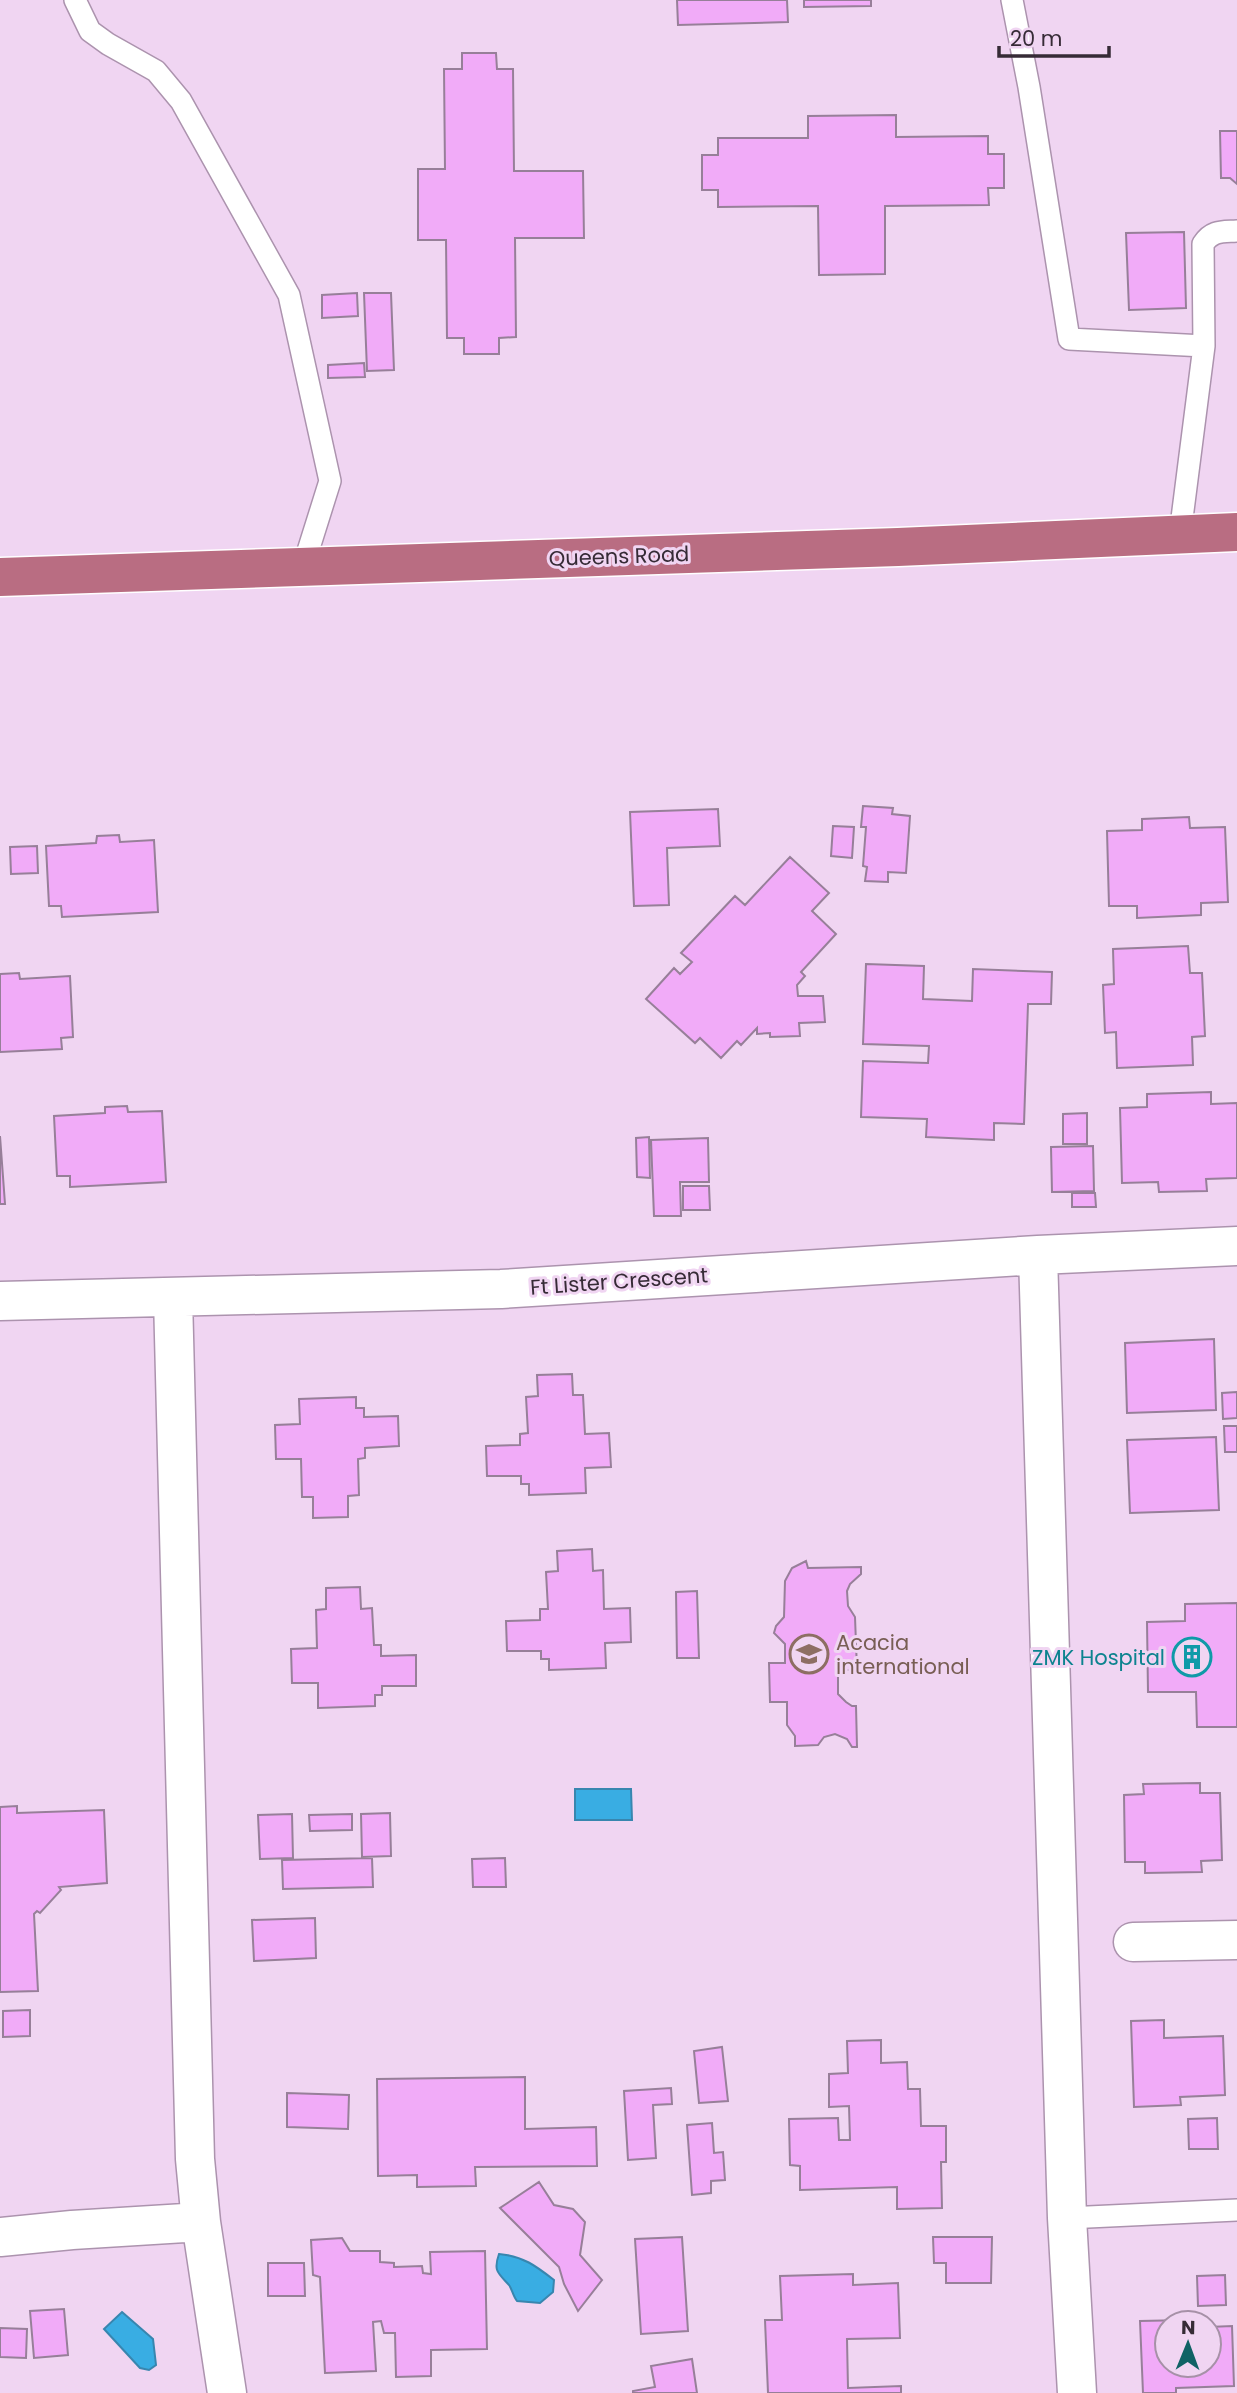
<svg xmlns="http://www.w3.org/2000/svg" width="1237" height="2393" viewBox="0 0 1237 2393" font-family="Poppins,sans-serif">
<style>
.water{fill:#39ade3;stroke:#3886af;stroke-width:2}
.building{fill:#f1abf8;stroke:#977f99;stroke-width:2}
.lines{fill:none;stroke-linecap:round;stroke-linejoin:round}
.lane-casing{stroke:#ac93ae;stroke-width:24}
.street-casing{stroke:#ac93ae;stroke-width:41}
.highway-casing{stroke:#fff;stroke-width:41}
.lane{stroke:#fff;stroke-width:21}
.street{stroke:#fff;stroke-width:38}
.highway{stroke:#b96d82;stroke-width:38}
.labels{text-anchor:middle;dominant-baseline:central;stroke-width:6;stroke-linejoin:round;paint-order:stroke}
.street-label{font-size:21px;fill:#362b36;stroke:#f0d5f2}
.education-label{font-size:21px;fill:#785e54;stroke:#f0d5f2;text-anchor:start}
.culture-label{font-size:21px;fill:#0d838f;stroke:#f0d5f2;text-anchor:end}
</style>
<rect width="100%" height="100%" fill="#f0d5f2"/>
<path class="water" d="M575 1789H631L632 1820H575Z
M499 2254C523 2256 536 2266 554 2280L553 2292 540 2303 517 2301C513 2296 512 2289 509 2285 498 2273 493 2271 499 2254Z
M122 2312 153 2339 156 2365 149 2370 140 2368 104 2329Z"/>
<path class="building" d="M677 0H787L788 22 678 25Z
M804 0H871V6L804 7Z
M462 53H496L497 69H513L514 171H583L584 238H515L516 337 499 338V354H464V338H447L446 240H418V169H445L444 69H462Z
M896 115V137L988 136V154H1004V188H988L989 205 885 206V274L819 275 818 206 718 207V190H702V155H718V138H808V116Z
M1220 131H1237V184L1230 178H1221Z
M1184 232 1186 308 1129 310 1126 233Z
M357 293 358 316 322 318V295Z
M364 293H391L394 370 367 371Z
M364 363 365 377 328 378V365Z
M863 806 893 808 892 814 910 816 906 873 888 872V882L865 881 867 867 863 866 866 827H861Z
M718 809 720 846 667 848 669 905 634 906 630 812Z
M1189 817 1190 828 1225 827 1228 902 1201 903V915L1137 918V906H1109L1107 831 1142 830V819Z
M833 826 854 827 852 858 831 856Z
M119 835 120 842 154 840 158 912 62 917 61 906H49L46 846 96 843 97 836Z
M37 846 38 873 11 874 10 847Z
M790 857 829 893 812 911 836 934 801 972 805 976 797 985 798 996H823L825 1022 799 1023 800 1036 770 1037V1033L757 1034V1028L741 1045 737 1041 721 1058 700 1038 695 1043 646 999 674 968 680 974 692 962 681 953 735 896 745 905Z
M1188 946 1190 973H1202L1205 1036 1192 1037 1193 1065 1117 1068 1116 1032 1105 1033 1103 985 1114 984 1113 949Z
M866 964 924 966 923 999 972 1001 973 969 1052 972 1051 1004H1028L1024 1124 994 1123V1140L926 1137 927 1119 861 1117 863 1061 928 1063 929 1046 863 1044Z
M19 973 20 979 70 976 73 1037 61 1038 62 1049 0 1052V974Z
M1211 1092V1104L1237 1103V1178L1206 1179 1207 1191 1159 1192 1158 1182 1122 1183 1120 1108 1147 1107V1094Z
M127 1106 128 1112 162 1111 166 1182 70 1187V1176H57L54 1116 105 1113V1107Z
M1087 1113V1144H1063V1114Z
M0 1136 5 1204H0Z
M649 1137 650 1178 637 1177 636 1138Z
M708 1138 709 1182H680L681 1216H654L651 1140Z
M1093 1146 1094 1191 1052 1192 1051 1147Z
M683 1186H709L710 1210H683Z
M1072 1193H1095L1096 1207H1072Z
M1214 1339 1216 1410 1127 1413 1125 1343Z
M572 1374 573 1395H583L585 1434 609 1433 611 1467 585 1468 586 1493 529 1495V1484H521V1476H487L486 1446 520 1445V1434L528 1433 526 1397 538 1396 537 1375Z
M1237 1392V1418L1223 1419 1222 1393Z
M356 1397V1408H364V1417L398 1416 399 1446 365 1448V1458L358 1459 359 1495 348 1496V1517L313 1518V1497H302L301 1459H276L275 1425 300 1424 299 1399Z
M1224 1426H1237V1452H1225Z
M1216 1437 1219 1510 1130 1513 1127 1440Z
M592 1549 593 1571 603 1570 604 1609 630 1608 631 1642 605 1643 606 1668 549 1670V1659H541V1651H507L506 1621 540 1620V1609H548L546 1572 558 1571 557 1551Z
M806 1561 808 1568 861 1567V1574L850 1584 847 1591 848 1606 855 1617 857 1670H838V1694L846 1702 852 1706H856L857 1747H852L847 1739 835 1734 824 1737 818 1745 795 1746V1736L787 1725V1702H770L769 1663H785V1644L774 1633 776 1626 784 1617 785 1581 792 1568Z
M360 1587 361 1609 372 1608 374 1645H381V1656L416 1655V1686H382V1695H375V1706L318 1708V1683H292L291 1649 317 1648 316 1610 326 1609V1588Z
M697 1591 699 1658H677L676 1592Z
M1237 1603V1727H1197L1196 1692H1148L1147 1622 1185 1621V1604Z
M1200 1783V1793H1220L1222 1860 1201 1861 1202 1872 1145 1873V1862H1125L1124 1795 1144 1794 1143 1784Z
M17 1806V1813L104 1810 107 1883 59 1887 61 1890 40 1913 37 1911 34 1914 38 1991 0 1992V1807Z
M390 1813 391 1856 362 1857 361 1814Z
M292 1814 293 1858 260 1859 258 1815Z
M352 1814V1830L310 1831 309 1815Z
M372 1858 373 1887 283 1889 282 1860Z
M505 1858 506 1887H473L472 1859Z
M315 1918 316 1958 254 1961 252 1920Z
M30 2010V2036L3 2037V2011Z
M1164 2020V2038L1223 2036 1225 2095 1180 2097 1181 2105 1134 2107 1131 2021Z
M881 2040V2063L907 2062 908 2089H920L921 2126H946V2162H941L942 2208 897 2209V2187L800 2190V2166L790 2165 789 2119 838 2118 839 2140H850L849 2106 829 2107V2074L848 2073 847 2041Z
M722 2047 728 2101 699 2103 694 2051Z
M525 2077V2129L596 2127 597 2166 475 2167 476 2186 417 2187V2175L378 2176 377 2079Z
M671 2088 672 2104 653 2105 656 2158 628 2160 624 2091Z
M287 2093 349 2095 348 2129 287 2127Z
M1217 2118 1218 2149H1189L1188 2119Z
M712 2123 714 2153 723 2152 725 2180 711 2181V2193L692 2195 687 2125Z
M539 2182 554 2205 573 2209 585 2222 580 2255 602 2280 578 2311 564 2284 559 2267 500 2208Z
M682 2237 688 2331 641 2334 635 2239Z
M933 2237H992L991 2283H946V2263H934Z
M342 2238 350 2251H380V2262L394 2263V2267L422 2266 423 2273 431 2274 430 2252 485 2251 487 2349 431 2350V2376L396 2377 395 2333H384L381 2321 373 2322 376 2371 325 2373 320 2277 313 2275 311 2240Z
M268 2263H304L305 2296H268Z
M853 2274V2285L898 2283 900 2338 847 2339 848 2388 901 2386V2393H768L765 2320H782L780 2276Z
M1225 2275 1226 2305 1198 2306 1197 2276Z
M64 2309 68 2355 34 2358 30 2311Z
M1186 2320V2323H1167V2365H1209V2327L1232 2326 1234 2386 1176 2388V2393H1143L1140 2321Z
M0 2328 27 2329 26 2358 0 2357Z
M692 2359 697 2393H633V2391L655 2387 651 2366Z"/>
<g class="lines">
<defs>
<path id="lane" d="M75 0 90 31 108 44 156 71 181 101 289 295 330 481 303 567
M1012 0 1029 87 1069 339 1204 346
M1180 534 1204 346 1203 244C1212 230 1222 232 1237 231
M1067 2218 1237 2210"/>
<path id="street" d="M1038 1255 1067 2218 1077 2393
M173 1297 195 2159 201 2222 227 2393
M0 1301 501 1289 1038 1255 1237 1246
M1133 1942 1237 1940
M0 2237 72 2230 201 2222"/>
<path id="highway" d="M0 577 898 547 1237 532"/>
</defs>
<use href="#lane" class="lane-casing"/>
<use href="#street" class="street-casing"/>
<use href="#highway" class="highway-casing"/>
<use href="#lane" class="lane"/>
<use href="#street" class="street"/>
<use href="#highway" class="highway"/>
</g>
<defs>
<symbol id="school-ring" viewBox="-11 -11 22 22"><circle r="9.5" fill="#f0d5f2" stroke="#8d6e63" stroke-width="1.5"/><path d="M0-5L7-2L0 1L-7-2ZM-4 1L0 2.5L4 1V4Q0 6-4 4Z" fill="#8d6e63"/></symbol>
<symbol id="building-ring" viewBox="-11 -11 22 22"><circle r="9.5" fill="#f0d5f2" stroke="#0f9aa8" stroke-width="1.5"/><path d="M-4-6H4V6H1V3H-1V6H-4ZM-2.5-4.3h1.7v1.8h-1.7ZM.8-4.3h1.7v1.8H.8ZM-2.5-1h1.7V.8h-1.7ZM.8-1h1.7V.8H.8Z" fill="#0f9aa8"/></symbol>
</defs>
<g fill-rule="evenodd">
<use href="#school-ring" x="787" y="1632" width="44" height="44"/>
<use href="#building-ring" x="1170" y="1635" width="44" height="44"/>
</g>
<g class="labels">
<g class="street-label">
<text transform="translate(619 556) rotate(-2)">Queens Road</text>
<text transform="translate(619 1281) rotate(-4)">Ft Lister Crescent</text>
</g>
<g class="education-label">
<text x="836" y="1642">Acacia<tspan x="836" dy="24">international</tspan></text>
</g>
<g class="culture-label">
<text x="1165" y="1657">ZMK Hospital</text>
</g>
</g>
<g transform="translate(1188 2344) rotate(1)"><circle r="33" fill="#f0d5f2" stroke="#a691a7" stroke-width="2"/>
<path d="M0-5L12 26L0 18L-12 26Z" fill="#106265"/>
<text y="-10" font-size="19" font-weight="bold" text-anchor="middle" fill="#362b36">N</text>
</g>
<path d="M999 46v10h110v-10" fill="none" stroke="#362b36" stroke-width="3.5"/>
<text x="1010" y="46" font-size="21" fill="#362b36" stroke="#f0d5f2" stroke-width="5" paint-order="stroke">20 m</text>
</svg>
